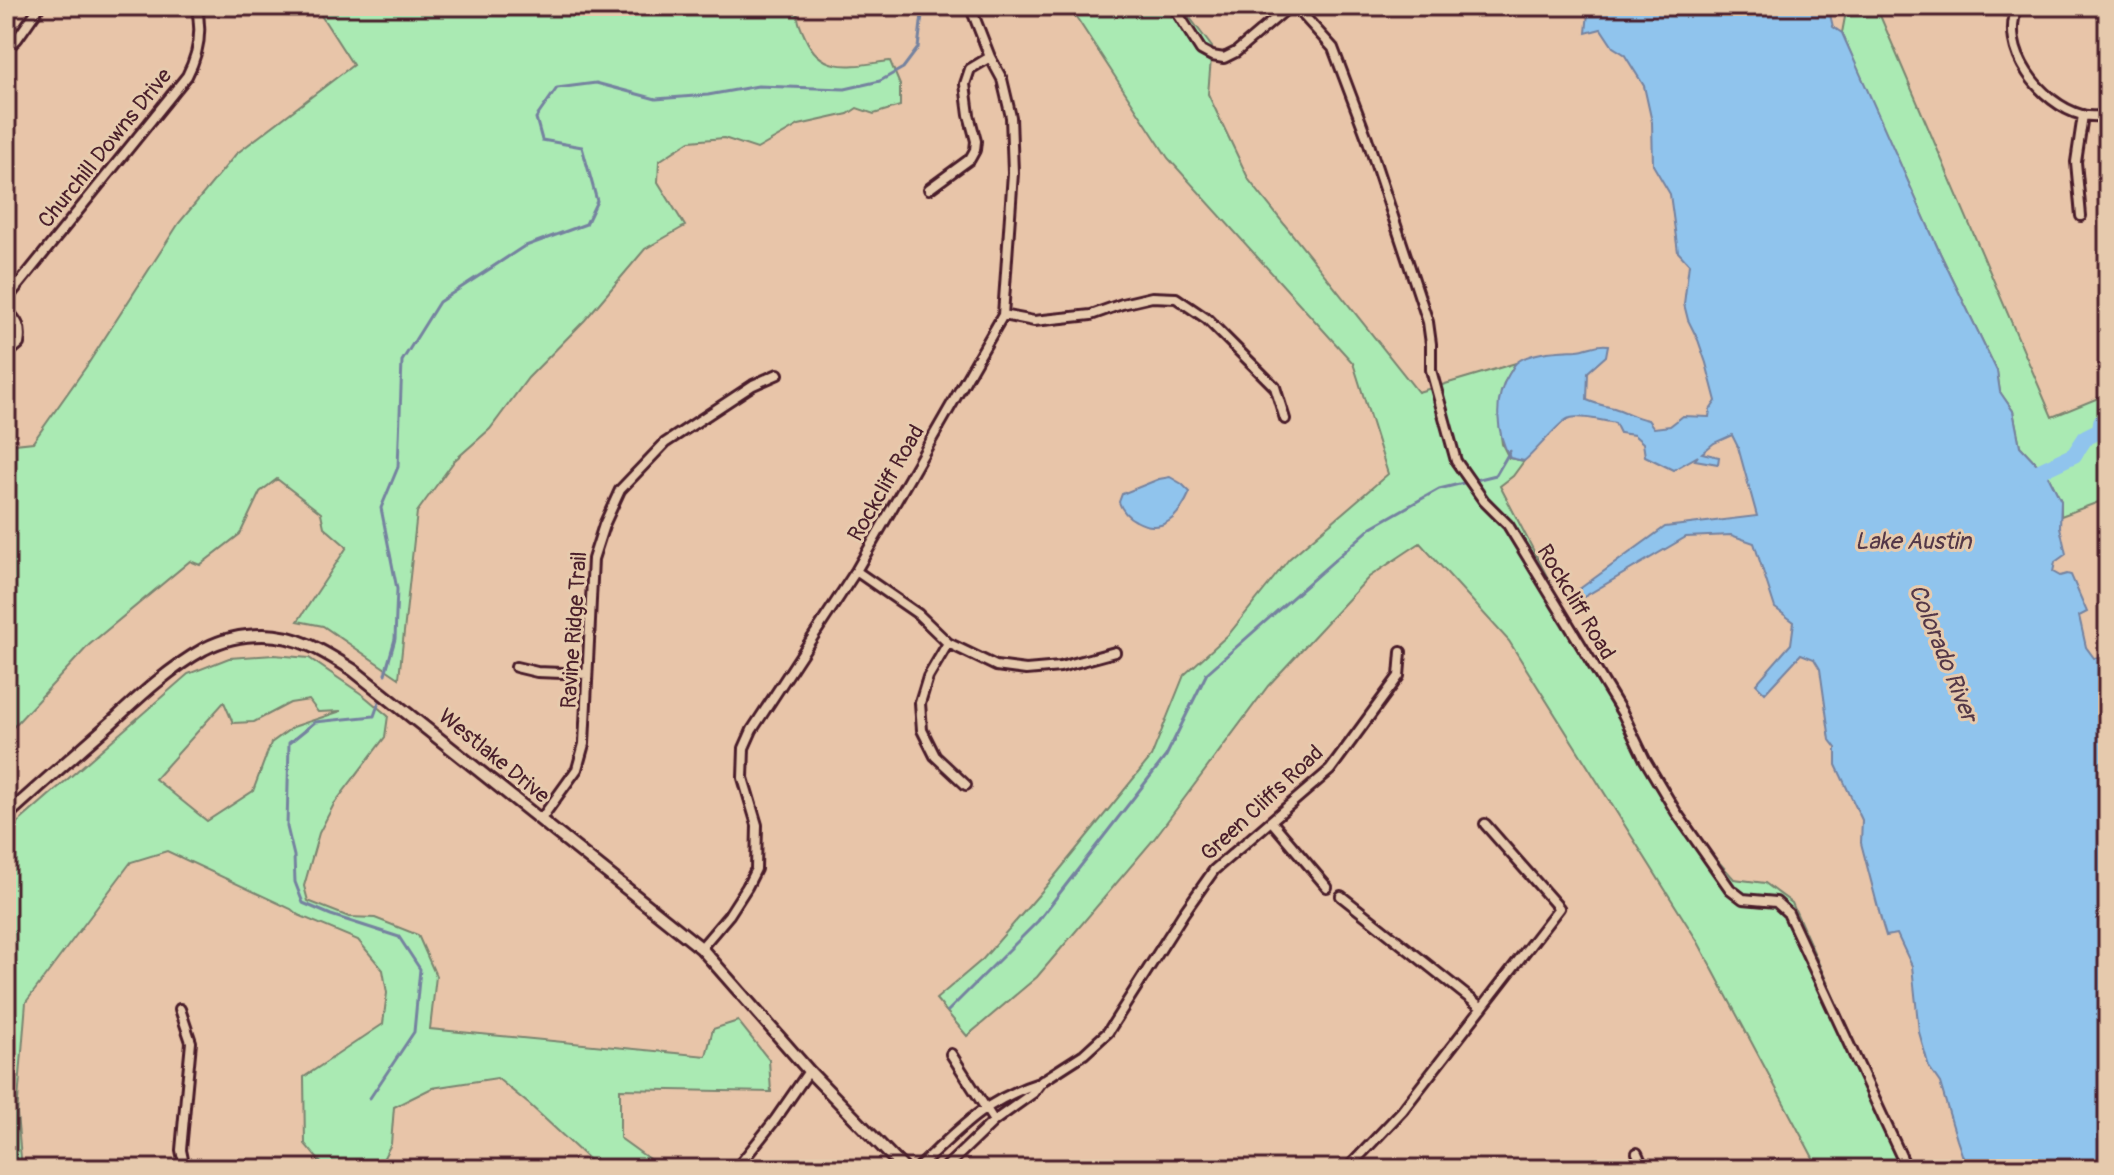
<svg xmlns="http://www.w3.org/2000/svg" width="2114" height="1175" viewBox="0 0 2114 1175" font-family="Pangolin,sans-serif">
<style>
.green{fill:#aaeab3;stroke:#7a846f;stroke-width:2;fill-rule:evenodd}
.water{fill:#90c4ed;stroke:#74829f;stroke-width:2}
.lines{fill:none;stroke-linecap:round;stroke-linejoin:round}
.stream{stroke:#74829f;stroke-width:3}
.river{stroke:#90c4ed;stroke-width:16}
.minor-casing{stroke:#4a1f2b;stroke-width:14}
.tertiary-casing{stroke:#4a1f2b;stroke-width:16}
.minor{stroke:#e6caad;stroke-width:8}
.tertiary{stroke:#e6caad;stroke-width:10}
.labels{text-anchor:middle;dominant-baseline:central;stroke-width:6;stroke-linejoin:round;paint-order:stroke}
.street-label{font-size:22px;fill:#4a1f2b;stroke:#e6caad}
.water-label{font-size:24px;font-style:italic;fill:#543848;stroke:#e6caad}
</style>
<rect width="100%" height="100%" fill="#e8c5a9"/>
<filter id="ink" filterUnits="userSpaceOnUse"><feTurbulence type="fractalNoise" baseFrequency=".0125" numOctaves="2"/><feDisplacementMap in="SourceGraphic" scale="16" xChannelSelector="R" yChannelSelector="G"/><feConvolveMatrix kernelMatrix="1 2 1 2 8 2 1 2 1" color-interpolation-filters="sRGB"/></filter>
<g filter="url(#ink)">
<path class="green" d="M315 6H798C796 18 800 26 805 37 822 76 854 65 890 61L900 85V106L874 114 857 108 848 114 799 125 757 149 724 138 690 141 659 161 658 182 685 226 645 249 585 320 528 378 490 429 455 460 417 512 399 678 323 626 298 621 347 547 324 527 321 513 277 479 260 492 240 534 200 565 190 561 89 645 6 735V445L33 442 86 367 179 223 236 154 353 65Z
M1069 6H1181L1212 47 1208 94 1249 180 1418 392 1516 363 1504 383 1501 436 1502 444 1509 458 1524 461 1513 476 1500 486 1564 609 1621 702 1669 792 1709 851 1734 879 1765 883 1792 903 1910 1169H1819L1698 942 1509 641 1420 543 1369 577 1268 686 1154 839 1037 977 967 1036 936 999 983 959 1049 883 1151 757 1184 675 1229 634 1289 559 1388 474 1353 363 1168 158Z
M1841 6H1876L2052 417 2108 394V507L2104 500 2061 516V501L2049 477 2020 446 2013 411 2000 392 1997 371 1940 253 1855 64 1842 33 1845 17Z
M274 655 309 658 363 695 388 716 385 737 334 804 319 833 304 886 308 901 349 917 375 918 418 935 436 976 430 1029 706 1056 713 1029 738 1021 769 1060 771 1092 620 1089V1138L663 1169H599L530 1105 497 1078 432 1088 394 1107 391 1144 378 1169H326L305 1144 304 1077 383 1024 387 993 383 970 358 940 298 915 291 909 167 851 131 862 26 1002 17 1114 22 1169H6V833L188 674 229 658ZM309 700 318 712 341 711 293 727 271 743 253 791 207 821 155 779 224 702 233 723 254 722 290 703Z"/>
<path class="water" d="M1587 6H1828L1833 27 1842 33 1940 253 1997 371 2000 392 2013 411 2020 446 2049 477 2061 501 2060 527 2066 554 2055 562 2053 572 2060 576 2067 574 2071 575 2087 612 2079 616 2086 647 2094 658 2100 657 2108 672V1169H1967L1957 1140 1940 1083 1929 1067 1919 1032 1912 966 1897 934 1886 936 1882 923 1861 843 1862 820 1836 765V748L1830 740 1820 669 1814 659 1801 654 1765 693 1756 684 1791 644 1794 622 1775 608 1754 543 1731 535 1686 537 1582 598 1578 590 1665 527 1757 516 1738 447 1732 435 1714 443 1702 453 1719 457 1718 464 1695 460 1698 456 1673 470 1645 456 1643 443 1634 435 1620 433 1615 423C1602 421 1583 415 1570 418 1560 420 1537 451 1524 461L1510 458C1496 432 1493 399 1509 374 1512 370 1513 366 1516 363 1530 351 1560 351 1577 350 1589 349 1596 343 1608 345L1606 356 1588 372 1587 400C1596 404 1604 406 1614 408 1627 412 1633 417 1648 420L1654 428 1670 426 1683 416 1709 417 1710 410 1716 401 1706 363 1698 340 1688 320 1684 304 1689 264 1678 252 1670 194 1653 165 1652 122 1644 86 1624 54 1613 47 1601 29 1586 33 1588 12Z
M1170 477 1182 484 1190 492C1180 515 1163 536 1136 521 1128 517 1122 511 1119 502L1122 494 1159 479Z"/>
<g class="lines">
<path class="stream" d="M385 674 395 639 397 589 381 508 398 467 402 361 439 302 523 247 586 224 597 201 582 147 542 140 536 118 557 88 596 83 656 99 708 95 758 86 845 89 880 81 903 68 918 48 923 6
M948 1011 1038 921 1166 756 1207 673 1372 527 1439 489 1496 475 1510 451
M370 1098 414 1032 420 969 399 937 331 915 303 903 295 882 294 856 287 827 289 743 315 722 374 716 379 702"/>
<path class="river" d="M2025 478 2074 455 2086 437 2100 430 2101 422 2108 420"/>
<defs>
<path id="minor" d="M1173 6 1201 50 1212 56 1224 58 1236 52 1290 6
M1295 6 1333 48 1367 138 1428 322 1431 344V370L1456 461 1484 501 1508 525 1623 714 1645 760 1676 812 1730 889 1743 899 1776 902 1788 913 1907 1169
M1987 6 2015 12
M2018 6C1998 49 2041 104 2082 115 2090 117 2100 116 2108 116
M6 49 17 39 40 6
M929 189 970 159 975 150 976 141 969 115 965 84 970 69 990 57
M2081 216 2076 162 2083 115
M6 300 187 76C199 53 203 31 196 6
M6 310C18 321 22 328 19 344L6 355
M1003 315 1034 321 1091 315 1122 304 1152 297 1176 298 1207 319 1275 387 1285 419
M856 571 918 614 948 643 996 666 1026 670 1060 667 1115 652
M948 643 928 677 920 703 922 730 935 756 966 785
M516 667 537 672 587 674
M541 819 577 769 584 744 593 559 604 525 620 490 665 443 753 385 778 374
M1272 822 1327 887
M1341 896 1482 1008
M701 948 729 915 747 887 756 869 757 825 743 778 744 748 752 730 856 571 1003 315 1013 173 1011 117 1002 79 990 57 970 6
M180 1009 191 1042 181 1150 185 1169
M951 1054 994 1121
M1637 1153 1644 1169
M736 1169 775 1120 809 1071
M917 1169C959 1129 984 1100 1042 1082
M944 1169 994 1121 1033 1093 1042 1081 1084 1054 1108 1032 1183 914 1214 870 1330 770 1399 676 1401 652
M1347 1169 1402 1111 1559 908 1485 824"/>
<path id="tertiary" d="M6 816C41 784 77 753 112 722 140 696 170 668 204 649 221 640 243 635 263 635 298 635 325 652 353 670L701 948 809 1071 904 1169"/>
</defs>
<use href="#minor" class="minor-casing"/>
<use href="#tertiary" class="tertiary-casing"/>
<use href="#minor" class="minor"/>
<use href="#tertiary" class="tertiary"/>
</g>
</g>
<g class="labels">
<g class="street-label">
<text transform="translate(105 148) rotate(-51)">Churchill Downs Drive</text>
<text transform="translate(886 483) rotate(-60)">Rockcliff Road</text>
<text transform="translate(1576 602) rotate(59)">Rockcliff Road</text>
<text transform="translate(574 630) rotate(-86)">Ravine Ridge Trail</text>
<text transform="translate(494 756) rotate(39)">Westlake Drive</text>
<text transform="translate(1262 803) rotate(-43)">Green Cliffs Road</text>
</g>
<g class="water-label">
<text x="1913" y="541">Lake Austin</text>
<text transform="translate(1943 653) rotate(68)">Colorado River</text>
</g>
</g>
<rect width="2114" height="1175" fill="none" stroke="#e6caad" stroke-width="32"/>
<rect x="16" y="16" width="2082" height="1143" fill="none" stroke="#4a1f2b" stroke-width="3" filter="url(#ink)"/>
</svg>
